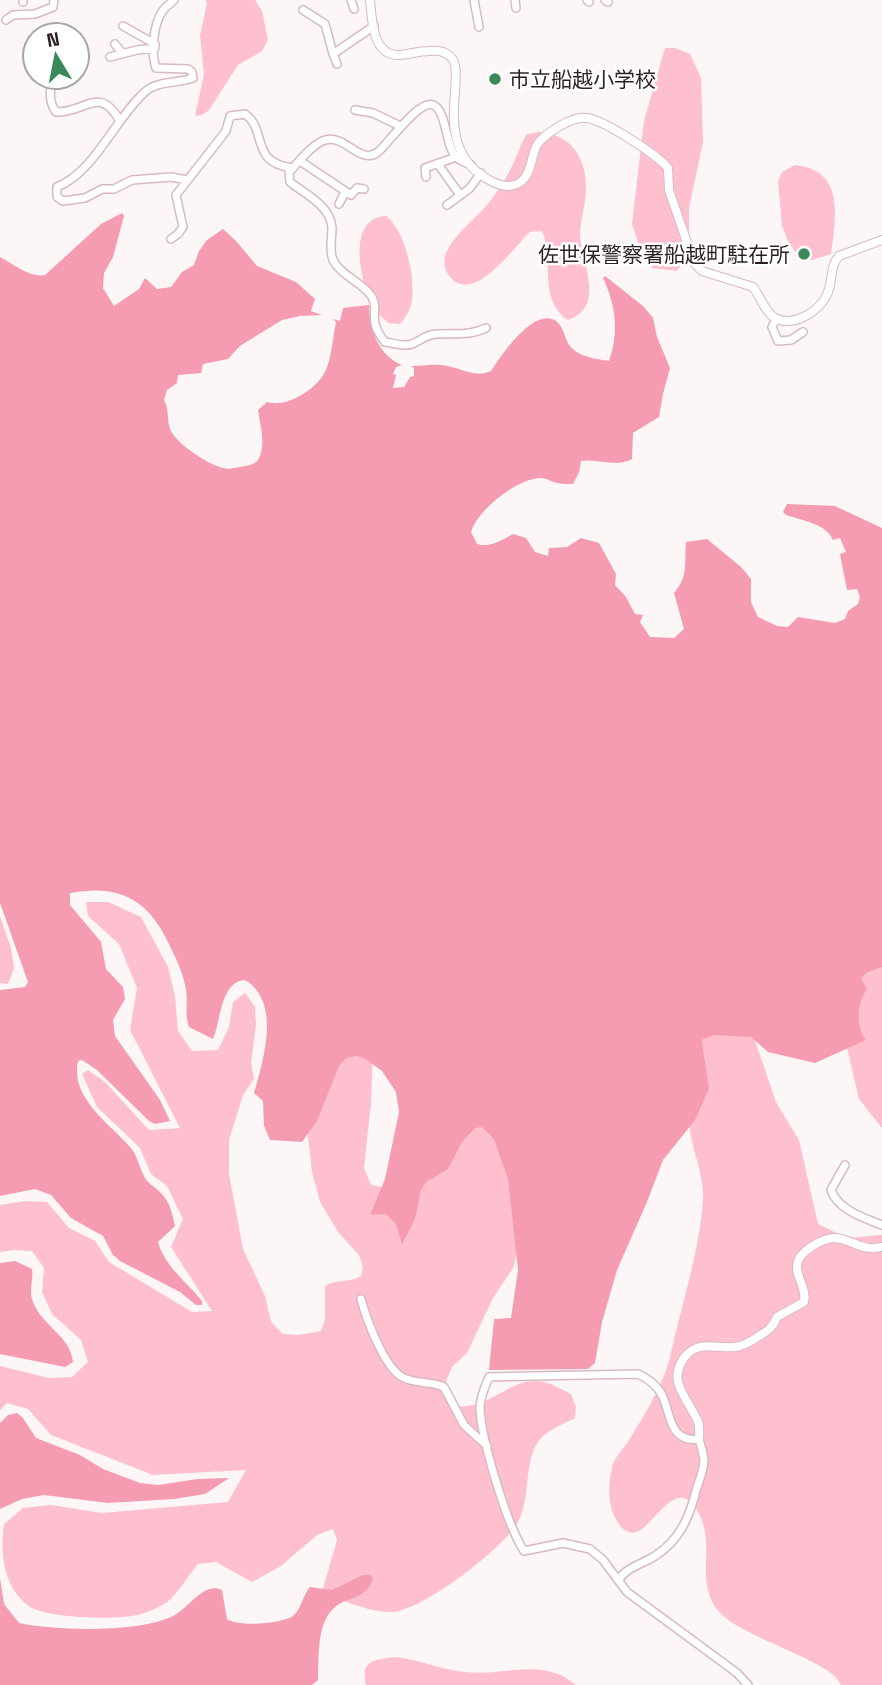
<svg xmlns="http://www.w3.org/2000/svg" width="882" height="1685" viewBox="0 0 882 1685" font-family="'Space Grotesk','Noto Sans JP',sans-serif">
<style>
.green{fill:#fec0ce}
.water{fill:#f59cb2}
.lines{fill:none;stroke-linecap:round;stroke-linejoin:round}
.minor-casing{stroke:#d9b9c0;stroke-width:10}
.tertiary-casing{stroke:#d9b9c0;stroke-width:10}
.minor{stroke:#fff;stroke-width:7}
.tertiary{stroke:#fff;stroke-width:8}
.poi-dot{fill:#3a8958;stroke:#fff;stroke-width:2.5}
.labels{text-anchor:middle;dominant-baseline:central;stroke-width:5;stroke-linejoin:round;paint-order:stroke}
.poi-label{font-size:21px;fill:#2b1f22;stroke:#fff;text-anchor:start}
</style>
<rect width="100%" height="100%" fill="#fdf6f7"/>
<path class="green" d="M205 0H255L262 11 268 40 262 51 238 65 209 110 202 115 195 116 204 74 200 36 207 3Z
M665 48H675L690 54 701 78 703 142 689 208V251L677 271 652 268 640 248 632 224 644 121Z
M539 132C571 135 586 156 586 188 586 203 581 217 580 232 579 258 608 307 568 320 537 299 555 260 542 231L530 232C513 248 471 309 448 274 443 266 443 257 448 249 457 232 475 219 487 205 497 193 507 177 513 164 518 154 521 143 527 134Z
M795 165C845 170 836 217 831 254L812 260 799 257 788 241 782 226 778 181 782 172Z
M386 216C405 230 415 276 412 299 411 309 406 317 400 324L388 323C384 319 379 315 376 311 361 288 344 218 386 216Z
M86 902H108L141 917 168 967 175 996 178 1031 192 1051 218 1050 229 1027 233 1002 245 993 255 1007 256 1024 251 1063 254 1079 243 1095 229 1140V1174L243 1249 265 1296 271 1322 283 1334 298 1335 321 1331 325 1320V1286C336 1279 350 1283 361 1276L363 1267 359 1255 338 1232 320 1202 312 1172 303 1091 340 1036 373 1048 371 1103 364 1168 371 1185 382 1187 490 1086 521 1235 513 1268 493 1298 467 1353 452 1367 446 1381 449 1393 458 1406C488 1409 507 1381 536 1381 548 1381 561 1389 571 1394L576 1407 575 1418C565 1423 551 1429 543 1436 522 1456 532 1497 518 1522 503 1549 429 1604 399 1611 378 1616 341 1600 322 1592L337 1540 333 1529 317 1535 281 1566 252 1582 216 1562 198 1564C189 1574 178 1594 167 1602 160 1607 146 1613 138 1615 116 1620 42 1619 26 1604 3 1584 0 1552 4 1524L23 1508 51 1505 102 1513 228 1502 246 1470 153 1475 51 1435 28 1409 7 1403 0 1410V1366L49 1378 72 1377 88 1362 81 1340 52 1314 42 1292 44 1268 32 1251 14 1250 0 1252V1205L25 1201 47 1202 69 1228 95 1241 109 1262 192 1312 212 1311 171 1247 183 1219 167 1186 151 1174 140 1148 97 1107 82 1074 88 1070 105 1082 149 1130 180 1128 130 1030 137 988 119 944 88 916Z
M882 911V1128L859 1099 839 1013Z
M0 916 11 948 14 968 8 984 0 983Z
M705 1008 751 1029 776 1102 799 1140 818 1224 847 1238 882 1235V1685H841C832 1661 745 1639 720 1613 693 1583 717 1545 698 1512 695 1507 693 1503 688 1500 663 1484 641 1561 617 1521 607 1506 608 1481 613 1464 616 1456 623 1449 628 1442 643 1417 663 1386 670 1357 681 1306 699 1254 703 1201 705 1172 689 1146 689 1118 688 1108 692 1097 693 1086 697 1060 701 1034 705 1008Z
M395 1657C419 1659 440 1670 465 1672 504 1677 542 1656 576 1685H366C360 1660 374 1660 395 1657Z"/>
<path class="water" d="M122 213 124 216 113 257 104 273 103 288 114 306 139 289 145 278 157 289 171 287 182 272 194 265 199 251 207 240 223 229 236 241 257 266 296 282 315 299 311 311 322 315 300 316 282 320 240 346 228 359 203 364 201 373 178 375 177 383 167 390 164 400C170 410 166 421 171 431 177 444 210 466 224 468 231 470 238 467 245 466 251 465 256 464 259 458 266 445 260 424 258 410L267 402C278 405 288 402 298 397 333 378 329 358 336 322L333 319 340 321 343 308 369 305C370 330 378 355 402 365L396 367 393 374 396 375 393 388 404 387 410 377 414 376V368L411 366C421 366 431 364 440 365 459 366 473 379 491 371 501 356 534 306 556 321 564 327 564 337 569 345 578 357 596 359 609 361 619 333 616 305 603 278L605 276 643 306 653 318 657 337 670 368 663 394 659 417 633 433 632 459C616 468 598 458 581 461L579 472 573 484C568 484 562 484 557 483 551 482 547 478 542 478 519 477 477 510 471 532L477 544C489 548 502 540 513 534L526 538 535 552 548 556 549 548 567 547 581 538 599 543 616 574 615 585 626 597 635 614 643 615 640 622 650 637 674 638 684 629 674 593C689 576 684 563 686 542L707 539 741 567 751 579V602L758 617 777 626 788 627 798 617 835 623 845 619 848 611 858 604 860 597 857 589 847 590 840 554 846 552 840 538 833 540C827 524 801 520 786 515L783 512 787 504 835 506 882 528V967L866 973 861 979 867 989C857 1003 855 1026 866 1040L815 1063 768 1052 751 1037 714 1035 703 1039 702 1042 709 1089 695 1120 663 1160 647 1202 617 1270 602 1322 595 1363 588 1369 489 1370 494 1319 511 1318 518 1270 508 1179 494 1139 482 1127 475 1128 462 1142 448 1169 426 1182 421 1190 415 1219 402 1244 396 1224 386 1214 370 1215 385 1179 399 1112 396 1092 382 1071 364 1058 356 1056 346 1058 339 1066 317 1121 302 1142 270 1140 264 1126 263 1101 254 1093C263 1061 282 1002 245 980 220 982 221 1021 213 1039L189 1027C184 1014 189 999 185 985 182 970 175 957 169 944 148 899 119 884 70 893V905L101 942 106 969 123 987 125 999 113 1020 115 1036 160 1100 170 1121 155 1124 149 1121 97 1070 82 1060 78 1061C70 1098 109 1123 130 1147 137 1154 139 1167 144 1176 147 1183 154 1186 160 1192 170 1202 172 1212 175 1226L158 1242C165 1267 187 1282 202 1301V1305H196L180 1292 120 1261 113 1255 103 1236 71 1218 51 1195 35 1189 0 1196V990L25 987 28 982 0 903V257C13 264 30 278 45 275L101 224Z
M15 1261 32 1269C34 1280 28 1290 33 1302 42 1326 70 1335 73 1362L65 1367 0 1354V1263Z
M17 1413 23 1418 36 1438 80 1455 103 1469 140 1483 158 1485 198 1479 229 1478 205 1494 174 1499 108 1503 44 1495 22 1499 0 1509V1423L8 1415Z
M363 1575H370L373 1578C368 1599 348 1596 335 1607 316 1623 319 1658 318 1680L312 1685H0V1578L4 1604 19 1623C57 1631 138 1633 173 1616 188 1609 204 1581 222 1590L227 1619C237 1627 282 1624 293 1616 301 1610 303 1595 310 1587L332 1590Z"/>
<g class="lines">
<defs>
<path id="minor" d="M23 0V2
M174 0C170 4 165 7 162 12 153 25 151 54 156 68L188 69 192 72 193 78C179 83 157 81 146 91 115 118 95 172 57 187V197L63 201 85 198 102 189H114L132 180 171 177 187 180
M351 0 354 9
M474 0 479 27
M515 0 516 8
M587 0 589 2
M605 0 608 2
M303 10 325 24 333 54
M6 20 13 15 35 14 53 7 54 0
M123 26 155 44
M115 44 122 53
M110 57 137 50 155 48
M337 64 333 54 374 26
M53 77C50 90 48 101 56 112 86 113 99 84 120 121
M355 110 373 113 400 126
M300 161 351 195 357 188 364 189
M438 164 460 195
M471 165C466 163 460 161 456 157 445 146 447 110 433 105 419 99 388 144 378 152 361 166 345 134 325 140 312 144 298 163 289 172L290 182C305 194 331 206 332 228 332 238 329 250 333 260 342 277 363 282 372 297 380 311 366 319 385 342 393 343 404 347 412 344 422 340 426 334 438 334 456 333 469 336 486 328
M426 177 425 168 456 157
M339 204 345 192
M447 205 469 189 481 173
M171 239 178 234 183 227 176 195 226 131 230 116 245 114C268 130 249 163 293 168
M776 319 772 327 778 341 791 340 803 332
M845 1165 831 1190C838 1210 864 1218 882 1225
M361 1299C366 1318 384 1367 402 1377 414 1384 430 1381 444 1387L464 1425 487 1446
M619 1580C626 1567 643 1564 655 1556 681 1539 690 1516 697 1487 700 1479 704 1469 704 1460 703 1453 701 1445 699 1439 670 1443 671 1416 663 1397 658 1386 649 1379 638 1374L489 1377C485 1387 480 1397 480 1408 481 1439 507 1525 524 1551L563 1543 590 1549 603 1560 627 1592 737 1673 748 1685"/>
<path id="tertiary" d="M370 0C372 19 372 56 399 55 409 54 420 51 430 51 438 50 444 51 450 56 470 73 426 150 493 182 503 187 515 188 523 180 532 171 531 156 537 145 545 133 572 116 587 118 604 120 656 154 668 168L669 190 694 263 702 271 753 287C760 296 765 312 775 318 794 328 822 310 828 292 833 279 830 266 839 256L882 240
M699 1439C699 1433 700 1427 698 1422 690 1401 666 1382 684 1358 698 1339 716 1349 735 1347 744 1346 752 1341 759 1336 769 1330 773 1327 777 1317L804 1302C807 1288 796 1278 797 1265 798 1252 822 1238 835 1238 852 1239 861 1252 882 1247"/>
</defs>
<use href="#minor" class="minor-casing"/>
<use href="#tertiary" class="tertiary-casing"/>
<use href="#minor" class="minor"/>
<use href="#tertiary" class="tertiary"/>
</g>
<g class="poi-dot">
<circle cx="495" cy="79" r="7"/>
<circle cx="804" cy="254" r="7"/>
</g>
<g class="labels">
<g class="poi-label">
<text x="509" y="79">市立船越小学校</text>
<text x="790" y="254" text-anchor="end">佐世保警察署船越町駐在所</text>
</g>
</g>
<g transform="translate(56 56) rotate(350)"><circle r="33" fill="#ffffff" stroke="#aaa5a7" stroke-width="2"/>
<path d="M0-5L12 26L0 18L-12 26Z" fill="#3a8958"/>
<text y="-10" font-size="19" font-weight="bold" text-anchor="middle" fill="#2b1f22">N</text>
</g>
</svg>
